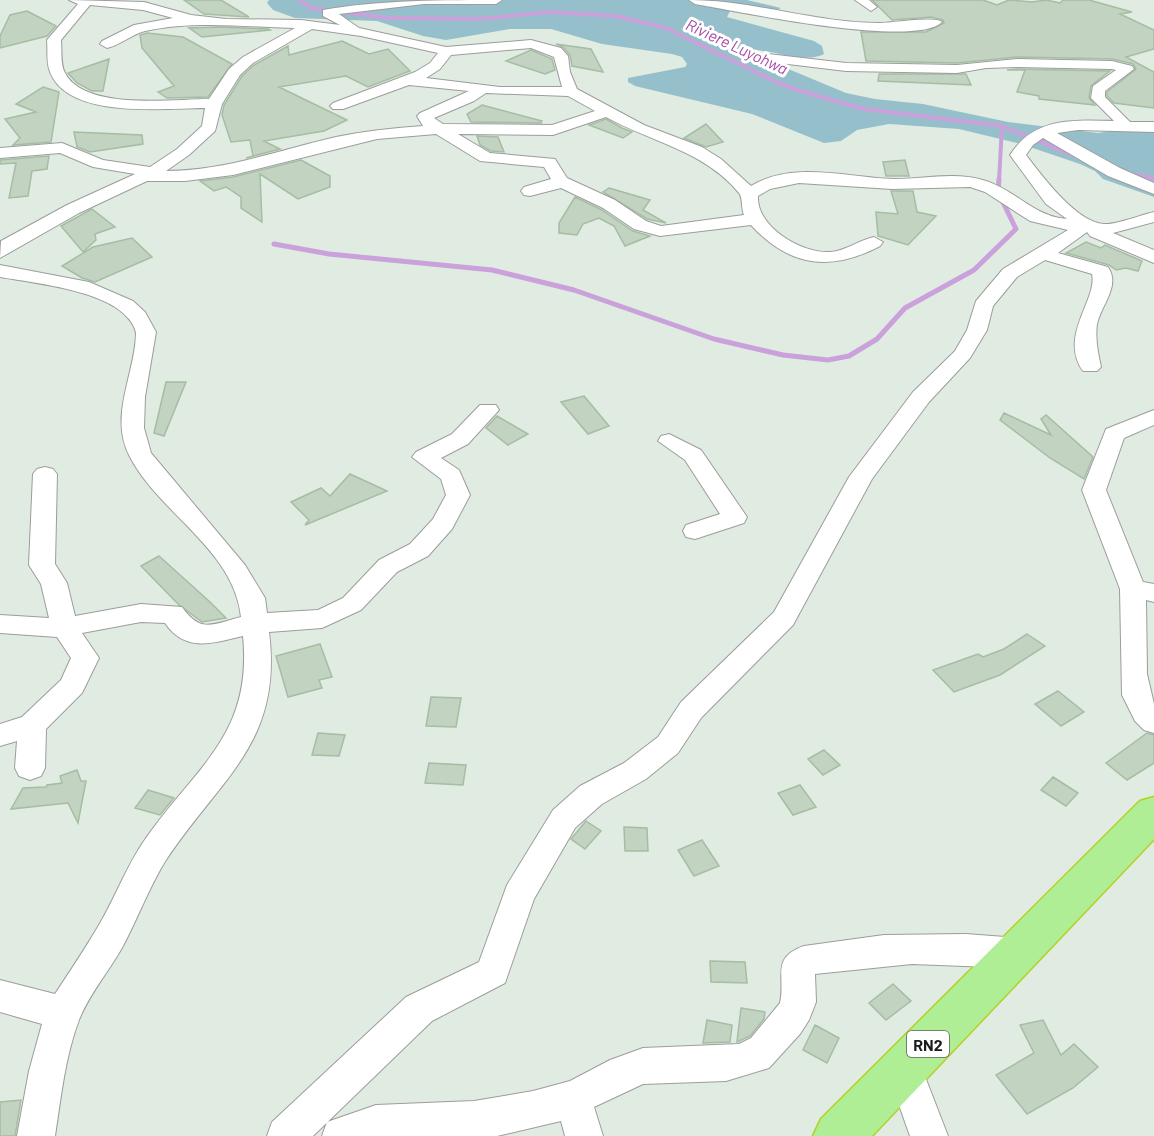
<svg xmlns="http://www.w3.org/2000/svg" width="1154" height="1136" viewBox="0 0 1154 1136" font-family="Barlow,sans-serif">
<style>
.forest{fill:#95c0cb}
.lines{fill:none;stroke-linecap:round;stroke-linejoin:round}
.stream-far1{stroke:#caa1da;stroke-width:4}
.stream{stroke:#caa1da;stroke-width:5}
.building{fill:#c2d3c1;stroke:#a4bda3;stroke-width:1.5}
.minor-casing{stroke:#9c9c9c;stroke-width:2}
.trunk-casing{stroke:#b5d127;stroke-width:3}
.minor{fill:#fff;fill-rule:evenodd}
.trunk{fill:#afee94;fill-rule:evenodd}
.labels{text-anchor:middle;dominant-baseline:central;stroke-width:6;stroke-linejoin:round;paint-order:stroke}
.far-water-label{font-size:16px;font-style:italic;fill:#a74aa7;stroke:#fff}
.shield{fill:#fff;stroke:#5f5f5f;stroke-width:1.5}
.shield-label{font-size:16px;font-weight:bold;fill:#1b1b1b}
</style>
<rect width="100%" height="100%" fill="#e0ece2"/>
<path class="forest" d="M269 0H747L781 8 769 14 730 11 727 17 814 41 822 46 824 54C805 64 774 50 753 50L750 53 846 93 875 99 923 104 1008 122 1098 133 1154 123V197L1103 179 1095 171 1080 164 1021 144 959 129 889 124 857 130 841 141 824 143 752 114 635 86 628 82V78L685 67 687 64 682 57 672 54 602 44 551 29H510L446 40 423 36 377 21 295 18 273 10 267 3Z"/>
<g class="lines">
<path class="stream-far1" d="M300 0 311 8 387 18 480 19 549 12 616 16 666 28 778 83 804 92 864 109 1002 126 1077 157
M1130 174 1154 178
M999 181 1002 126"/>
<path class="stream" d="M274 244 329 254 492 270 574 290 714 339 783 355 828 360 849 356 877 339 905 308 974 270 1016 229 998 192 999 179"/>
</g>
<path class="building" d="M184 0H221L249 17 204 14Z
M872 0H983L997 5 1009 0 1032 2 1046 0 1060 3 1063 0H1089L1132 12 1120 14 1154 30V49L1126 57 1154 72V108L1114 103 1107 96V92L1136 69 1133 64 1113 59 1017 57 957 63 866 61 861 32H926L944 23 943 20 931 17 892 20Z
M27 11 56 26 47 36 0 48V36L10 15Z
M220 27 268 29 270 30 202 37 189 28Z
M147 33 183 37 232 64 208 97 167 98 158 92 174 86 142 48 140 35Z
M342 41 369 54 388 49 410 71 368 87 346 76 279 87 347 120 324 131 264 141 280 149 246 158 253 156 250 140 231 142 222 115 224 105 242 76 254 65 288 46 289 55Z
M556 44 591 49 603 72 572 66 570 55 563 47Z
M531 50 552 59 555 70 545 74 506 61Z
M109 59 103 91H92L77 83 68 73Z
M1017 69 1110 71 1091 86 1089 98 1095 105 1039 99V96L1017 92 1025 70H1007Z
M879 74H966L971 85 878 81Z
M43 87 59 92 51 142 13 145 20 138 5 119 36 112 16 104Z
M482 105 542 121 541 123 471 122 467 114Z
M606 119 622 128 632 132 623 138 589 125Z
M706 124 723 142 706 147 684 138Z
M74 132 142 135 143 144 90 152 77 147Z
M477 136 498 137 504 152 491 151 480 145Z
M49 156 47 169 32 171 28 196 9 198 16 163 0 164V160Z
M301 160 330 176V187L298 199 260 174 262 222 241 208V197L226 187 214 191 200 181 233 177Z
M905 160 909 176H886L883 162Z
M609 188 650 200 643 210 666 223 647 219 603 192Z
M891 191H913L917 212 936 216 908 245 878 236 876 212 898 214Z
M575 197 602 210 633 231 650 236 625 246 614 226 599 218 583 224 577 235 559 233V223Z
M92 209 115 227 95 234 96 240 83 252 61 226Z
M132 238 152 257 95 282 82 278 62 266 93 247Z
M1086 242 1101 248 1105 245 1142 261 1138 271 1126 268 1116 270 1109 265 1066 253Z
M166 382H186L164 436 154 433Z
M584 396 609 426 588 434 561 402Z
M1004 413 1051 435 1041 419 1046 415 1093 457 1084 479 1050 458 1000 420Z
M497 416 528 434 508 445 486 428Z
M350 474 387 491 305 525 309 520 291 502 321 488 330 496Z
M159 556 210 602 226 618 202 622 179 605 141 566Z
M1027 634 1045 646 1000 675 954 692 933 670 978 654 983 657 1004 649Z
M320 644 332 677 319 680 322 688 288 697 276 656Z
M1058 691 1084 712 1061 726 1035 704Z
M431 697 461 698 456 727 426 726Z
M318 733 345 735 339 756 312 755Z
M1147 733 1154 735V763L1127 780 1106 763Z
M824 750 840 765 823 775 808 759Z
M429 763 466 765 463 785 425 783Z
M77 770 81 781H86L78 823 68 803 11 809 23 788 46 787 47 785 62 783 60 776Z
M1053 777 1078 793 1066 806 1041 790Z
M800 785 816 807 793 815 778 793Z
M148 790 174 798 160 815 135 808Z
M586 821 601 831 585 849 571 839Z
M624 827 647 828 648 851H625Z
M702 840 719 866 694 876 678 850Z
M710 961 745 962 747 983 711 982Z
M893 984 911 1001 886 1020 869 1003Z
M741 1008 765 1012 764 1019 750 1036 737 1042Z
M707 1020 732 1025 730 1042 703 1043Z
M1043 1020 1061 1055 1074 1044 1098 1067 1073 1088 1027 1114 996 1075 1034 1053 1020 1025Z
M815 1025 839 1038 827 1063 803 1050Z
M21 1100 15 1136H0V1102Z"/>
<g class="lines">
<defs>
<path id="minor" d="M69 0 144 2 191 15 226 19 301 20 340 25 323 16V10C379 0 445 0 502 0L496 4H424L339 14 359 28 446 47 531 40 561 48 568 56 570 72 577 89 644 125 702 147 721 159 751 186C793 160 849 178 895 179 926 179 956 171 986 181 1015 190 1035 217 1067 219L1046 204 1010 155C1034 117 1073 120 1114 121L1091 98 1093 86 1116 70 1112 69 1017 67 986 68 957 73 846 71 763 61V55L768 54 846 63 957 65 1017 59 1112 61 1132 66 1134 69 1105 91V97L1130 122H1154V132L1078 130 1057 133 1120 168 1154 183V194L1108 176 1043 138 1033 145 1026 155C1042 176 1077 223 1104 224 1116 225 1141 215 1154 212V222L1113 233 1154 250V263L1090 236 1087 232 1058 253 1108 267C1121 286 1101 305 1097 324 1095 339 1098 353 1101 367L1097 371H1083C1058 336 1098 299 1092 274L1045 260 1017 277 993 306 987 330 970 358 929 402 872 479 793 625 701 718 678 753 646 779 602 804 575 828 534 899 505 983 432 1021 313 1136H267L272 1122 406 997 479 962 507 885 553 810 580 786 624 763 658 737 681 702 774 612 849 477 913 392 955 351 967 330 976 301 1003 269 1068 230 1030 221 985 192 970 187 892 189 799 183 770 189 758 196C756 227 802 254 830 252 846 251 859 240 874 237L883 242 880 246C831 272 789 267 751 225L660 236 634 229 603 208 561 188 530 196 524 195 521 191 524 187 551 179 544 167 480 161 436 134 377 139 233 175 185 181H147L79 213 0 258 1 241 67 205 135 174 93 167 60 153 0 158V148L62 143 103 160 150 167 177 149 202 126 205 108C166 108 68 120 50 72 46 62 48 51 47 40L78 4ZM90 5 143 10 173 18 134 25 102 41 100 44 107 48C121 45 132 34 145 31 194 20 245 27 295 28L243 57 229 69 209 99C173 99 85 111 65 73 60 64 62 50 61 40ZM312 29 361 36 438 53 430 63 415 72 333 103 330 106 333 109H343L409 85 469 91 420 113 417 116 423 126C394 128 365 131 336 137 279 150 225 171 166 171L189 155 215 131 222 104 240 75 253 63ZM531 48 554 57 562 87H500L426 78 440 69 451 55ZM486 93 568 96 595 111 552 125 443 124 434 118 474 101ZM606 117C651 142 705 151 739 193 743 198 741 208 744 215L661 226 646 221 615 200 567 178 555 159 490 153 458 134 553 135Z
M689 0C753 0 815 23 879 23 892 23 935 16 942 22 915 49 736 11 695 4Z
M855 0H869L877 7 871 11Z
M0 265 89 282 133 301 145 312 156 332 145 397 144 428 151 453 245 565 265 598 267 613 318 610 343 598 379 560 410 544 433 519 446 495 441 479 412 457 416 452 452 434 480 405H496L499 410 468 444 441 458 459 470 470 495 452 529 428 556 397 572 361 610 322 628 269 632C283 743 220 778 166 860 149 887 138 918 123 946 110 970 89 994 79 1020 65 1057 61 1097 55 1136H17L29 1071 42 1024 0 1012V980L55 994C70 971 85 949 99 925 115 898 126 867 144 841 194 768 253 736 243 636 213 643 185 653 165 623L141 622 82 633 99 658 82 693 46 729 45 768 41 776 30 780 19 776 15 768 17 741 0 746V724L22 717 61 680 71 658 57 637 0 633V615L49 618 41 584 29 565 33 474 37 469 45 467 53 469 57 474 55 564 67 583 75 616 141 604 182 607C201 634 213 624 241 617 234 549 158 513 129 455 109 415 135 374 136 334 136 329 131 321 128 318 105 290 34 283 0 277Z
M1154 410V425L1124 438 1106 490 1143 582 1154 584V602L1146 600 1147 674 1154 704V733L1144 730 1135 721 1122 695 1120 589 1082 490 1106 429Z
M669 434 701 450 747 517 744 523 695 539 686 537 683 531 686 525 720 514 685 460 658 441 661 436Z
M966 934 1019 938 1031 942 1036 953 1031 964 1019 968 912 964 815 974 816 1002 809 1020 800 1034 769 1068 726 1081 643 1084 594 1107 603 1136H565L561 1121 497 1136H322L327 1122 376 1105 474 1101 533 1091 570 1081 610 1060 643 1048 739 1044 751 1038 780 1003C786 976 770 958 804 946L884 935Z
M904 1050 917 1056 948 1136H910L886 1068 891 1056Z"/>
<path id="trunk" d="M1154 797V839L872 1136H813L821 1119 1140 801Z"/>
</defs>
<use href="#minor" class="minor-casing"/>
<use href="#trunk" class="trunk-casing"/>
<use href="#minor" class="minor"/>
<use href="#trunk" class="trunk"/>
</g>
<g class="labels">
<g class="far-water-label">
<text transform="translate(737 46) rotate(25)">Riviere Luyohwa</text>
</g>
<rect class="shield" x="907" y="1031" width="42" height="26" rx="4.5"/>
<g class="shield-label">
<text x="928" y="1044">RN2</text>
</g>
</g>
</svg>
